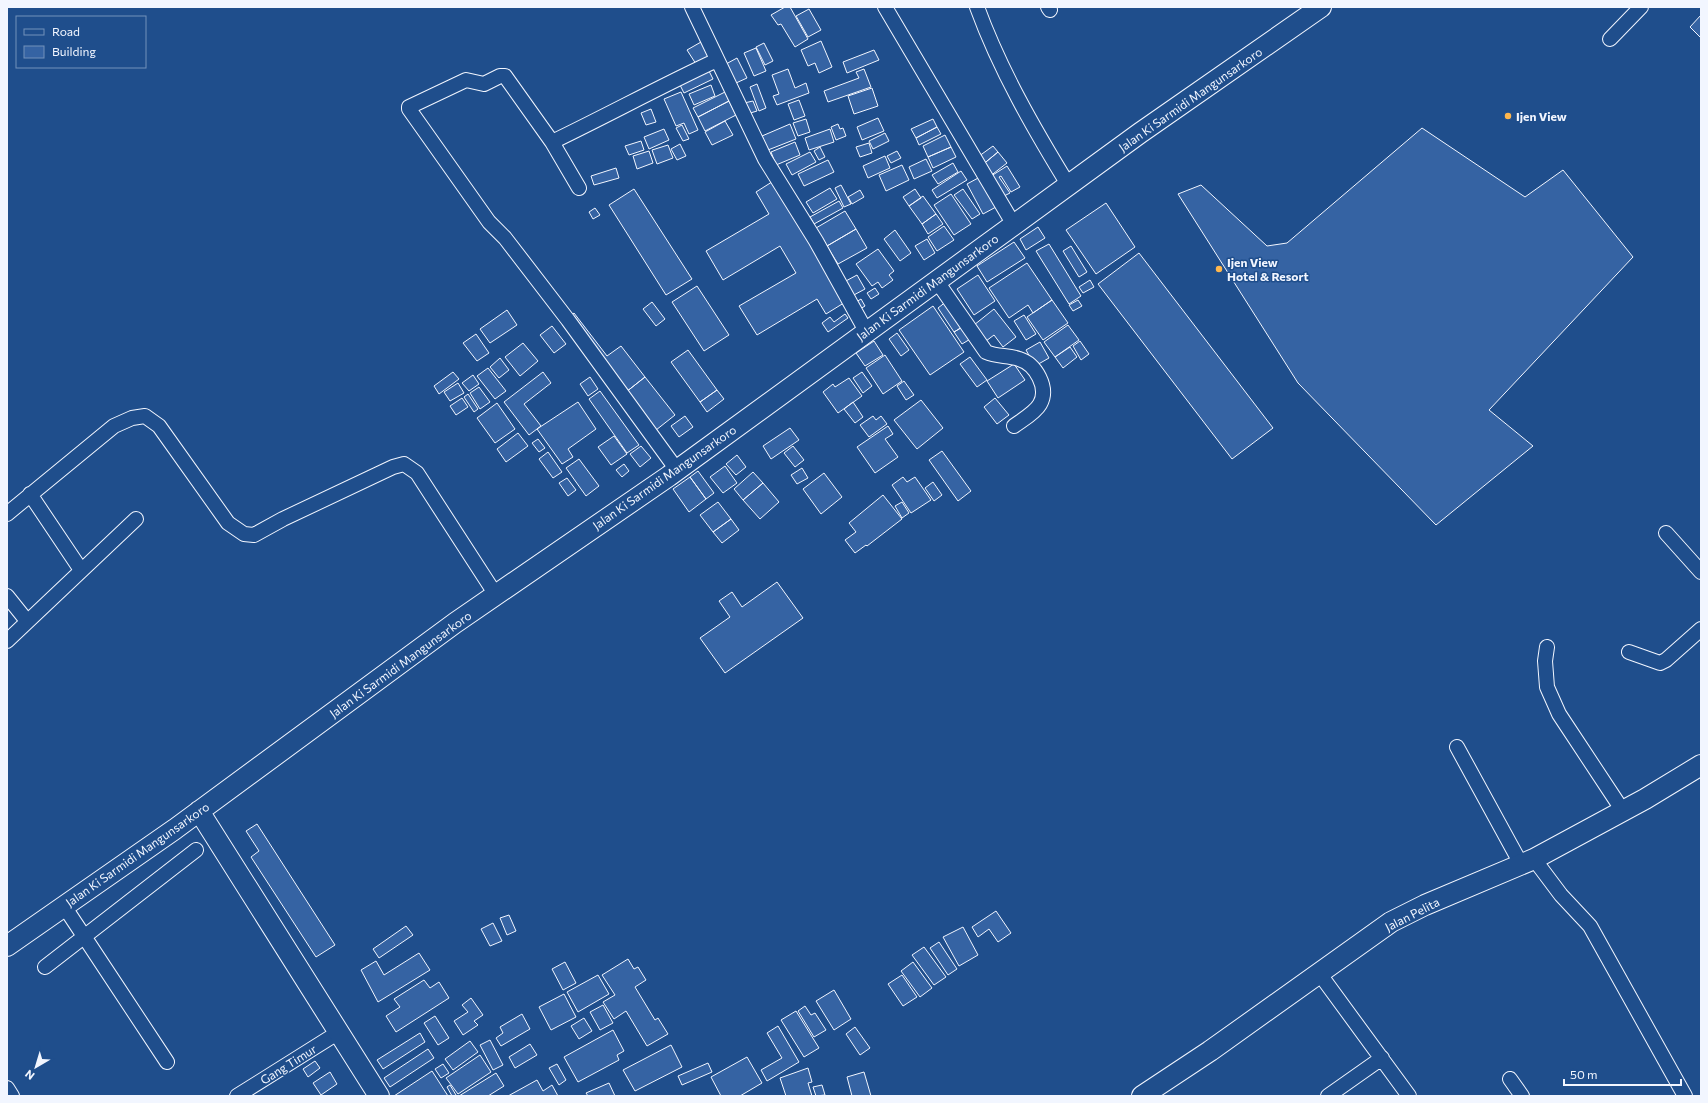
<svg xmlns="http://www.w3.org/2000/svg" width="1708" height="1103" viewBox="0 0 1708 1103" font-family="Commissioner,sans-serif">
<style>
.building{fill:#3563a3;stroke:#f2f6ff}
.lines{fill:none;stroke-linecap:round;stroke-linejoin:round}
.street-casing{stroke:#f2f6ff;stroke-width:16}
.secondary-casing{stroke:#f2f6ff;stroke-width:22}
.street{stroke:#1f4e8c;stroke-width:14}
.secondary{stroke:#1f4e8c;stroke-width:20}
.poi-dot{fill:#ffb74d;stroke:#1f4e8c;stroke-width:1.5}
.labels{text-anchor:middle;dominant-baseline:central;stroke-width:3;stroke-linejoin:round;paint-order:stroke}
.street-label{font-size:12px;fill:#f2f6ff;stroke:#1f4e8c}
.poi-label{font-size:12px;font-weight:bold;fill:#f2f6ff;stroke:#1f4e8c;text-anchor:start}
</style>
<rect width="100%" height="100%" fill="#1f4e8c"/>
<path class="building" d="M785 7H790L808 39 795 47 781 24 778 25 771 15Z
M809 9 821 30 808 37 796 16Z
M1701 15V38L1690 27Z
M821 41 832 67 819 73 815 63 808 66 801 50Z
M701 42 710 56 696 64 687 50Z
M764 43 773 61 765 65 756 47Z
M756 48 766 71 754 76 744 53Z
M874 50 879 60 847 73 843 62Z
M737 58 747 78 736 83 726 64Z
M708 69 713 79 684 93 679 83Z
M788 69 795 88 806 83 809 93 777 105 773 96 779 94 772 75Z
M864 69 871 87 828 102 824 91 859 78 856 72Z
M757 84 766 108 759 111 750 87Z
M711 85 715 96 694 105 689 94Z
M872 88 878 106 854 114 848 96Z
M681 92 698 130 689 134 684 123 676 126 664 99Z
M725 92 729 101 698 117 693 108Z
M799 100 805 116 794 120 788 104Z
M729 101 736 115 705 131 698 117Z
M753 101 757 111 747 114 744 103Z
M651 109 656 122 646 125 641 113Z
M878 118 884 131 862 140 857 127Z
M806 119 810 132 798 136 793 123Z
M933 119 937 127 916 138 911 129Z
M725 121 733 135 712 145 705 132Z
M790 124 796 139 768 150 762 136Z
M838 124 840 129 843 128 846 136 836 140 831 127Z
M682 125 689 139 683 141 676 128Z
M937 127 941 134 919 145 916 138Z
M1422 128 1525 197 1563 170 1633 257 1489 410 1533 446 1436 525 1298 383 1178 194 1201 185 1267 246 1287 243Z
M664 129 669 140 649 149 644 137Z
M830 129 834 142 809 150 805 138Z
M885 133 889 141 873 149 869 141Z
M945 135 951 147 928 157 923 146Z
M641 141 644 150 629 155 625 146Z
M795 142 800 155 776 165 771 152Z
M869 143 872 153 860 157 856 147Z
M680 144 686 156 677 160 671 149Z
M668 145 673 158 657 164 652 150Z
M993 146 998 152 981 166 975 159Z
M820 147 825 157 819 160 814 151Z
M951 147 956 157 933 168 928 157Z
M649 151 653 163 637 169 633 156Z
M897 151 901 158 891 163 887 156Z
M810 152 816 162 792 175 786 164Z
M998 152 1007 163 989 177 981 166Z
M885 156 890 168 868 178 863 166Z
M926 159 932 171 914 179 909 167Z
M828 160 834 172 804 186 798 174Z
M953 163 958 172 938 184 932 175Z
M902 165 909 180 886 191 879 175Z
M1007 166 1020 187 1011 192 1001 176 999 177 1010 193 1000 198 988 178Z
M616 168 619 178 594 185 591 176Z
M961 171 967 180 937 198 932 190Z
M980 177 996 207 983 214 967 184Z
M775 180 847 301 826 314 817 299 757 335 739 306 796 273 780 246 723 280 706 251 769 214 756 192Z
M841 185 851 204 844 207 835 188Z
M830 188 837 199 813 213 806 202Z
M634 189 692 279 666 295 609 205Z
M915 189 921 198 909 206 903 197Z
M963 189 980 214 972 219 954 195Z
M860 190 864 197 852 204 848 197Z
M951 194 971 224 954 235 934 205Z
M923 196 936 214 922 224 909 206Z
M839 201 843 208 814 224 810 217Z
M1106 203 1135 247 1096 274 1066 230Z
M595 208 600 215 593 219 589 212Z
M845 211 856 229 827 246 816 228Z
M936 214 943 224 928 234 922 224Z
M944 226 954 240 937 251 928 237Z
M1038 227 1045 238 1026 250 1020 239Z
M856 229 867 248 838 264 827 246Z
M895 230 911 253 900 261 884 239Z
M927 239 935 253 924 260 915 246Z
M1014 242 1025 258 987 282 977 266Z
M1049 244 1081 296 1069 304 1036 251Z
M1071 246 1087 272 1079 277 1063 251Z
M878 249 894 271 889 275 893 280 882 288 878 282 872 286 856 264Z
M1139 253 1273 428 1232 459 1098 284Z
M1027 263 1052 300 1033 313 1028 305 1009 318 989 288Z
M857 275 865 289 852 296 844 282Z
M978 275 995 301 974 315 957 289Z
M1090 280 1094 287 1083 293 1079 287Z
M697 286 729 335 704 351 672 302Z
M875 288 879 294 871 299 867 293Z
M861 299 865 306 857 311 853 304Z
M1052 300 1068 323 1043 340 1027 317Z
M1078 300 1082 306 1073 311 1069 305Z
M947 301 964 326 954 332 938 308Z
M652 302 665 319 656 326 643 309Z
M933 306 964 352 930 375 899 330Z
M994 309 1016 337 1003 347 994 335 986 341 974 325Z
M507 310 517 325 490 343 480 329Z
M574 313 607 356 621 346 645 377 621 396 563 322Z
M845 314 848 318 828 332 822 323 830 317 834 322Z
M1024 315 1036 334 1026 340 1014 321Z
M1068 325 1079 340 1055 357 1044 342Z
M552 326 566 344 554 353 540 335Z
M964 326 972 338 962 344 954 332Z
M897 333 909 350 901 356 889 339Z
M476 334 489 353 477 361 463 343Z
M874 341 883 355 865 366 856 353Z
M1080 341 1089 354 1081 360 1073 346Z
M1040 342 1049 358 1035 366 1026 350Z
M523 343 538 361 520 376 505 357Z
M1070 347 1077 357 1063 368 1055 357Z
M688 350 717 390 700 402 671 362Z
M885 355 902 381 883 394 866 368Z
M970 357 987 380 977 387 960 364Z
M500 358 509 370 499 378 490 367Z
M1014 364 1025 380 998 398 987 381Z
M488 368 506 391 495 399 477 376Z
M453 372 459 379 439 394 434 386Z
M543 372 551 383 524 404 541 426 529 435 504 402Z
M862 372 872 386 863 393 853 378Z
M473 375 479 384 469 391 462 383Z
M590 377 598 389 588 396 580 384Z
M645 377 675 415 651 434 621 396Z
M849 378 862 396 838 413 823 392 833 384 835 387Z
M904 381 914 395 906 400 897 386Z
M458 383 464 393 450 401 444 392Z
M479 387 490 402 480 409 470 393Z
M717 390 724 399 707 412 700 402Z
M600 391 639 445 627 453 589 399Z
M468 394 478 409 474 412 464 397Z
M462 398 468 407 456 415 450 406Z
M995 398 1009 415 997 424 984 407Z
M921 400 943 428 917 449 894 420Z
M578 402 596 429 568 449 573 457 562 464 537 429Z
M853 402 863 417 855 423 844 409Z
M497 403 515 429 495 443 477 418Z
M685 416 693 427 679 437 671 426Z
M873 416 876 420 881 416 887 424 869 437 860 425Z
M888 426 893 434 885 439 898 457 875 473 857 447Z
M790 428 799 440 771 459 763 446Z
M518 433 528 446 506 462 497 449Z
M614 436 627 454 611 465 598 447Z
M538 439 545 448 539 452 532 443Z
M641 446 651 458 640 467 630 454Z
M793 446 804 460 795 467 784 453Z
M942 451 971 491 958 501 929 460Z
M548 452 562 472 553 478 539 459Z
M737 455 746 467 736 475 726 464Z
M579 459 599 486 586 496 566 468Z
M624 464 629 471 622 477 616 470Z
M725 466 737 483 723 493 710 477Z
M802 468 808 478 797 484 791 475Z
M698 471 714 493 706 499 690 477Z
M753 472 763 483 743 500 734 489Z
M824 473 842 497 821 514 803 489Z
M690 477 706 499 689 512 673 489Z
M903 477 907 482 915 477 931 500 911 513 892 485Z
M567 478 576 490 568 496 559 483Z
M933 482 942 495 934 501 925 488Z
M763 483 779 502 760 519 743 500Z
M883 495 902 519 867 546 866 545 855 553 845 540 856 532 849 523Z
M718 502 731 519 713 532 700 515Z
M902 502 909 513 902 518 895 506Z
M731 519 739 530 722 543 713 532Z
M777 582 803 618 725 673 700 638 730 617 719 601 732 592 742 607Z
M257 824 335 945 316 957 251 857 259 851 246 831Z
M996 911 1011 933 998 942 989 929 978 937 972 927Z
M509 915 516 931 507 935 500 918Z
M493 923 502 941 490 946 481 929Z
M406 926 413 935 379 958 373 949Z
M963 927 978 955 959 966 943 937Z
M939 942 957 969 948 975 930 948Z
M924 947 946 977 934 985 912 955Z
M419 953 430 970 378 1002 361 970 376 961 384 975Z
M628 959 634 969 638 967 646 980 635 987 655 1020 658 1018 668 1034 647 1046 626 1011 614 1019 603 1002 615 995 602 975Z
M565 962 576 983 563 990 552 969Z
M913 962 932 988 920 997 901 971Z
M598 975 609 994 578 1012 567 992Z
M902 975 917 997 903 1006 888 984Z
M424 980 430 988 439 982 449 998 396 1032 386 1016 400 1007 394 999Z
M834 990 851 1019 834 1030 816 1001Z
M564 994 576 1017 551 1030 539 1007Z
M471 998 483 1015 474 1021 478 1025 463 1035 454 1021 468 1012 462 1005Z
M603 1005 613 1023 600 1030 590 1012Z
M805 1006 811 1015 815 1013 826 1030 814 1037 798 1011Z
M796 1011 819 1048 804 1057 781 1020Z
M522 1014 530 1029 501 1046 496 1038 503 1033 500 1027Z
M435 1016 449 1038 438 1045 424 1023Z
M584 1018 592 1031 579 1039 571 1026Z
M778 1026 799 1062 767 1081 761 1070 782 1058 767 1033Z
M855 1027 870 1048 860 1055 846 1034Z
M613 1030 624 1051 617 1055 619 1060 578 1082 564 1057Z
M420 1033 425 1042 383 1069 377 1060Z
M490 1040 503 1065 493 1070 480 1045Z
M470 1041 478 1052 453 1070 445 1059Z
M530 1044 537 1055 515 1068 509 1057Z
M671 1045 682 1067 635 1091 623 1070Z
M428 1049 434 1058 390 1087 384 1078Z
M480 1055 491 1072 458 1094 446 1078Z
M747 1057 762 1083 740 1096H721L711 1077Z
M315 1061 320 1068 308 1077 303 1069Z
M708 1063 712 1072 682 1085 678 1076Z
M443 1064 449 1073 441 1078 435 1069Z
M557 1064 566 1080 559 1085 549 1068Z
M808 1068 812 1082 808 1083 812 1096H786L780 1078Z
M432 1071 448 1096H394Z
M330 1072 337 1084 321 1095 313 1083Z
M864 1072 871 1096H852L847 1077Z
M496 1073 504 1086 488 1096H459Z
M537 1080 543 1091 552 1085 558 1096H508Z
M609 1083 615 1096H588L586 1093Z
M450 1085 456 1095 455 1096H452L447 1087Z
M822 1085 825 1095 816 1096 813 1087Z"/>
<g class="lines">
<defs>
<path id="street" d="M692 7 765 159 816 241 866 331
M885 7 1014 225
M977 7C1000 70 1034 129 1069 186
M1048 7 1050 10
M1610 39 1641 7
M552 142C608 115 661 86 717 60
M579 188 552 142 505 76H500L484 84 466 80 409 107V109L489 222 505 238 568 320 677 470
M936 280 986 352C997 357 1008 355 1019 359 1036 364 1049 388 1040 404 1035 413 1022 420 1014 426
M30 494 81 570
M7 514 114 426 132 418 145 416 159 426 228 523 244 534 254 535 283 519 393 467 404 464 417 473 496 595
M1666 533 1701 572
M7 596 27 621
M7 641 136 519
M1547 647 1545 661 1547 687 1559 714 1623 811
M1629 652 1660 663 1666 660 1701 629
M1457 747 1521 864
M1534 859 1561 895 1590 926 1685 1096
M64 906 167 1062
M45 967 196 850
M1319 973 1409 1096
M1510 1079 1522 1096
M7 1088 12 1096
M237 1096 339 1032
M1328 1096 1382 1058"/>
<path id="secondary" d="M199 811 379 1096
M7 946 175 829 455 623 669 476 1140 133 1321 7
M1142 1096 1210 1051 1391 922 1425 905 1534 859 1645 799 1701 765"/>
</defs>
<use href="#street" class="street-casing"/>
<use href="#secondary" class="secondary-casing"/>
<use href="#street" class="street"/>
<use href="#secondary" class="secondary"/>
</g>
<g class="poi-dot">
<circle cx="1508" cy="116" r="4"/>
<circle cx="1219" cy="269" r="4"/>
</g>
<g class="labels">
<g class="street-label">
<text transform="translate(1190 99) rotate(-35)">Jalan Ki Sarmidi Mangunsarkoro</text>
<text transform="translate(927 287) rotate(-36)">Jalan Ki Sarmidi Mangunsarkoro</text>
<text transform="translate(664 477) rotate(-35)">Jalan Ki Sarmidi Mangunsarkoro</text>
<text transform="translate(400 664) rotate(-36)">Jalan Ki Sarmidi Mangunsarkoro</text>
<text transform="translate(137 854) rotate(-35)">Jalan Ki Sarmidi Mangunsarkoro</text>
<text transform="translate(1412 914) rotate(-27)">Jalan Pelita</text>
<text transform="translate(288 1064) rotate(-32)">Gang Timur</text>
</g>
<g class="poi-label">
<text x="1516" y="116">Ijen View</text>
<text x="1227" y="262">Ijen View<tspan x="1227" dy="14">Hotel &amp; Resort</tspan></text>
</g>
</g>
<rect width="1708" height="1103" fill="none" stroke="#f2f6ff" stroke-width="16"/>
<rect x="16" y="16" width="130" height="52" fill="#1f4e8c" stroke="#7391ba"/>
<rect x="24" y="29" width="20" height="6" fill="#1f4e8c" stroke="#7391ba"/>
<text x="52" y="36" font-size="12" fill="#f2f6ff">Road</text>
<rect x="24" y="46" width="20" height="12" fill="#3563a3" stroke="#7391ba"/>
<text x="52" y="56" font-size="12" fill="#f2f6ff">Building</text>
<g transform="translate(36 1067) rotate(218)" stroke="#1f4e8c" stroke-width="3" paint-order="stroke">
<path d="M0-3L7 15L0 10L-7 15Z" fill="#f2f6ff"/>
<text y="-6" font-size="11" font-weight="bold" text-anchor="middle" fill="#f2f6ff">N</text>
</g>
<path d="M1564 1079v6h117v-6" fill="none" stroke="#f2f6ff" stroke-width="2"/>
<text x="1570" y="1079" font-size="12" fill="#f2f6ff" stroke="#1f4e8c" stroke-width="3" paint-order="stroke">50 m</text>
</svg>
